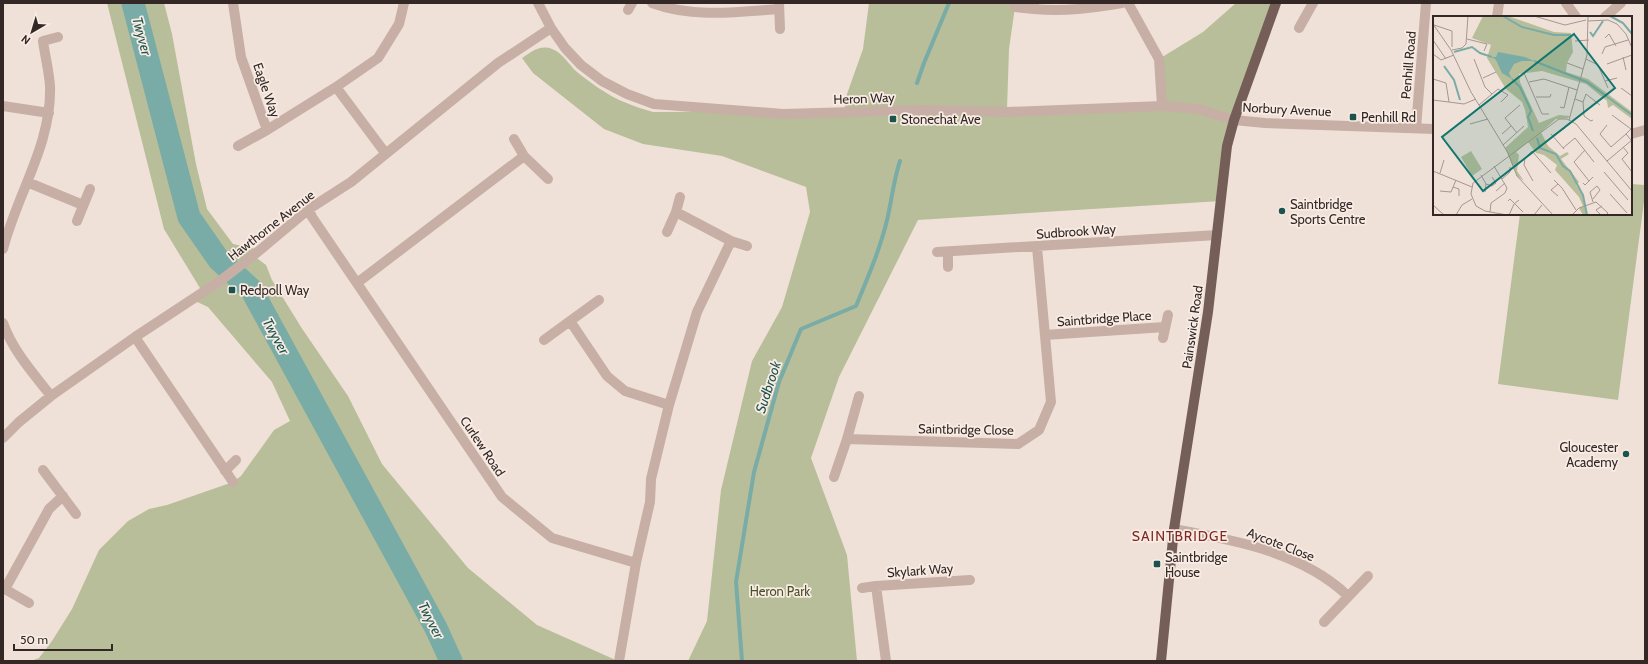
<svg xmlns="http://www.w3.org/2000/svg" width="1648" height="664" viewBox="0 0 1648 664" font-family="Cabin,sans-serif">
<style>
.green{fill:#b8be99}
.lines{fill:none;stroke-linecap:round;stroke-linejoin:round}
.stream{stroke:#79aca6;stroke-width:4}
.river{stroke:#79aca6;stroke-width:23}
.minor{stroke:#c7afa5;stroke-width:10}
.major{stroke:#755d58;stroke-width:10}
.poi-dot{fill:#1d534e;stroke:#f8ece4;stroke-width:1.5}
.labels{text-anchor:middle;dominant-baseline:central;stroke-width:3.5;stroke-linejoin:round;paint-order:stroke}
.street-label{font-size:13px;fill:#332826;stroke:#f8ece4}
.poi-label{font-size:13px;fill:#332826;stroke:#f8ece4;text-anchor:start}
.park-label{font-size:13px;fill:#49512b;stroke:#f8ece4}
.water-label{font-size:14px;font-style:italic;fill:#1d534e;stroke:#f8ece4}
.neighbourhood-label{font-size:14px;letter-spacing:1px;fill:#7f2922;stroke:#f8ece4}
.inset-river{fill:none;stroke:#79aca6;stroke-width:2}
.inset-road{fill:none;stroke:#a49791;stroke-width:1}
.view{fill:#0f766e;fill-opacity:0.15;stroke:#0f766e;stroke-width:2}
.inset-edge{fill:none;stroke:#332826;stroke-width:2}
</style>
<rect width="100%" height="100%" fill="#f0e1d8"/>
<path class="green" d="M107 3H164L172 34 196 164 207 209 233 244 260 250 254 256 266 265 272 280 301 327 348 396 382 464 468 568 537 625 618 661H31L39 658 52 641 72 609 99 550 128 521 149 509 167 505 233 482 241 476 274 430 290 421 272 382 208 307 193 300 203 293 164 229Z
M869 3H1014L1015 7 1009 49 1007 109 1161 106 1159 59 1203 32 1236 3H1276L1234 120 1221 201 918 220 839 377 811 458 847 555 857 661H688L707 621 721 490 752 361 782 307 810 212 806 187 722 156 643 144 604 129 533 73 522 58C531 52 540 44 552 49 563 53 569 65 577 72 591 83 607 95 624 102 633 106 643 109 653 112L844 111 847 94 863 49Z
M1631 184 1645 185V194L1618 400 1498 384 1520 214H1631Z"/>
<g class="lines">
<path class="stream" d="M917 83 924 63 949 3
M742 661 736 582 754 472 779 382 801 329 856 306C868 277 881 247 888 216 892 197 894 179 900 161"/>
<path class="river" d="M133 3 189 217 219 260 251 289 436 628 451 661"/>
<path class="minor" d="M233 3 241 57 267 130 336 87 386 154
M538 3 551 28 565 48 581 65 602 81 627 94 654 104 783 114 922 110 1007 112 1162 106 1198 109 1234 120 1265 123 1434 129
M652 3C692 18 737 12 779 9
M779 3 780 29
M1034 3V9C1064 12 1093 8 1122 3
M1128 3 1159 59 1162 106
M1566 3 1576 17
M1015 7 1034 9
M628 10 632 3
M1497 17 1499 3
M1605 17 1621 3
M1299 28 1313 3
M336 87 378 58 399 24 404 3
M3 106 49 113
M1416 128 1426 3
M1631 134 1645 130
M514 139 524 156
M238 146 267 130
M27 182 83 205
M309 209 312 217 502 497 552 538 636 563
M77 221 90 189
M667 232 676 212
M731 241 747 246
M3 249C17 194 52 144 50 86 49 71 45 56 43 41L58 37
M937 252 1217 235
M948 252V267
M357 283 524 156 548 179
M570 321 599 300
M3 323C13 351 33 373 51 396
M1045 335 1165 327
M135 337 233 482
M1163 338 1168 315
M544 340 570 321 607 376 625 391 669 405
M3 438 19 422 51 396 135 337 220 281 254 255 309 209 351 182 498 63 551 28
M847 439 1018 444 1039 430 1051 402 1037 247
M43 470 76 514
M225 471 236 460
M834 477 847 439 859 396
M1174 529C1234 540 1302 552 1348 596
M3 588 29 603
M862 588 876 586
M5 589 49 509 63 496
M1324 622 1368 576
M619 661 636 563 650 502 651 479 669 405 697 312 731 241 676 212 680 197
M886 661 876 586 970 580"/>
<path class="major" d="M1161 661 1174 529 1208 312 1227 146 1234 120 1276 3"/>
</g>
<g class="poi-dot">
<rect x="1349" y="113" width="8" height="8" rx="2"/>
<rect x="889" y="115" width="8" height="8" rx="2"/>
<circle cx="1282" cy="211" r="4"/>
<rect x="228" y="286" width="8" height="8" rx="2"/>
<circle cx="1626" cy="454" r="4"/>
<rect x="1153" y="560" width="8" height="8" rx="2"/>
</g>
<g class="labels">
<g class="street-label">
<text transform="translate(1408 65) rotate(-85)">Penhill Road</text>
<text transform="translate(267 90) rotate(71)">Eagle Way</text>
<text transform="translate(864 98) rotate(-2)">Heron Way</text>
<text transform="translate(1287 109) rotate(3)">Norbury Avenue</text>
<text transform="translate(271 225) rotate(-38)">Hawthorne Avenue</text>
<text transform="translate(1076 231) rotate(-4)">Sudbrook Way</text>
<text transform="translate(1104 318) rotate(-4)">Saintbridge Place</text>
<text transform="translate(1192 327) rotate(-82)">Painswick Road</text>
<text transform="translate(966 429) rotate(1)">Saintbridge Close</text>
<text transform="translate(483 446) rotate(56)">Curlew Road</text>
<text transform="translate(1281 544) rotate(21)">Aycote Close</text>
<text transform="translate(920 570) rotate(-4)">Skylark Way</text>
</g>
<g class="poi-label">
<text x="1361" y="117">Penhill Rd</text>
<text x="901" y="119">Stonechat Ave</text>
<text x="1290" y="204">Saintbridge<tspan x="1290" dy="15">Sports Centre</tspan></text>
<text x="240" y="290">Redpoll Way</text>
<text x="1618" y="447" text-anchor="end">Gloucester<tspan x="1618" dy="15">Academy</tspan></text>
<text x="1165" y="557">Saintbridge<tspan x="1165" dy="15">House</tspan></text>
</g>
<g class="park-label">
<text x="780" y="591">Heron Park</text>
</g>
<g class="water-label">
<text transform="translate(142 36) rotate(75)">Twyver</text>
<text transform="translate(276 336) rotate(61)">Twyver</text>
<text transform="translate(768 387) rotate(-72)">Sudbrook</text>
<text transform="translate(431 620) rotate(63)">Twyver</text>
</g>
<g class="neighbourhood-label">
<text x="1180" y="536">SAINTBRIDGE</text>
</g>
</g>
<g transform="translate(1433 16)">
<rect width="199" height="199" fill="#f0e1d8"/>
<path d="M50 0H75L121 16 138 17 140 36 134 47 133 56 155 63 199 96V103L180 89 175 92 174 85 153 68 109 55 86 58 87 66 106 107 126 99 137 100 135 102 123 103 108 116 115 130 127 140 134 136 136 138 128 143 146 166 143 169 150 179 154 199H150L146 192 150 190 146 181 122 154 124 149 111 139 103 137 95 126 83 136 86 139 84 155 91 165 84 160 72 132 95 111 92 94 89 86 73 73 54 42 58 29 39 22ZM38 135 49 153 39 160 28 141Z" fill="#b8be99"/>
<path d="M65 36 92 41 101 45H89L81 48 76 57 79 63 69 57 63 44 59 41H63Z" fill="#79aca6"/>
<path class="inset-river" d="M70 0 89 11 121 19H138M177 0 190 7 199 18M157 16 160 20 170 5M21 36 39 31 47 37 59 41M101 45 154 66 199 99M11 50 21 64 27 84M79 63 87 71 96 90 98 95 95 101 100 115M104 122 107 132 123 138 130 150 137 155 150 179 154 199"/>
<path class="inset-road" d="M101 0 132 9 153 4M155 5 175 4 184 8 193 18 199 32M0 8 18 34 38 76 75 137 84 160 120 199M1 9 19 15V31M172 22 176 18 183 30M34 23 54 28 51 35M0 24 13 43M142 25 156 24M19 34 29 32 33 28 35 0M0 38 8 44 21 39M169 38 172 31 195 24M190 41 193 54M41 43 52 71 59 78M153 43 165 49 175 72M134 47 150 53M174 48 199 39M91 57 109 98H116M50 62 63 56M0 63 13 67 16 86M172 65 184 62M96 66 111 63 144 74M188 72 199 80M103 81H117L118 78M142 83 150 86 153 78 167 89M0 84 31 88 43 83M150 86 151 100 158 105 160 104M46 89 65 73 75 79 68 86M127 91 131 92 136 71M179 99 198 113 193 118 198 124M136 104 154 39 155 0M37 108 55 103M174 109 167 118 178 131 193 118M84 117 72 102 87 89M69 118 78 110M118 118 131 133M119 120 132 112M70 129 91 110M190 131 195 137 189 143 199 156M130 132 142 122 161 146M152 134 141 146 156 165M174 145 199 124M0 155 39 171M171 156 195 184M7 157 11 144M48 159 53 168 52 176M69 163 77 156V151M121 164 129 172 143 194M100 165 91 149 92 142 99 135 118 157M150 167 152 169 160 161M53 168 59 170 63 167 59 161M20 171 26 173V180M7 175 18 176 23 164M63 175 72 167M177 178 194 197M125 180 118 174 125 168M160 183 167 174 164 170 157 176 160 186M75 185 77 183 90 196M0 189 11 199M57 196 58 187 72 177 74 172 61 150M167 198 163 194 169 190M23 199 29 189 39 183M74 199 52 195 43 190 38 178 40 167 126 103H134L143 108 199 175M76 199 81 188 86 184M101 199 109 189M139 199 146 192 163 186 175 197 173 199"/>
<path class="view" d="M141 18 182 72 50 175 9 121Z"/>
<rect width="199" height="199" class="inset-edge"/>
</g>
<rect width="1648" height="664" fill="none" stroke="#332826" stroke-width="8"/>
<g transform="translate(32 32) rotate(218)" stroke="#f8ece4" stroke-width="3" paint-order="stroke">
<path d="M0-3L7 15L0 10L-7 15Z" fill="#332826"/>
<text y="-6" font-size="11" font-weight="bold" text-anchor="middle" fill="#332826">N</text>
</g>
<path d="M14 644v6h98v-6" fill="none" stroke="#332826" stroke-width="2"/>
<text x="20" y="644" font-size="12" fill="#332826" stroke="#f8ece4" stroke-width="3" paint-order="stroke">50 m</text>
</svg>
